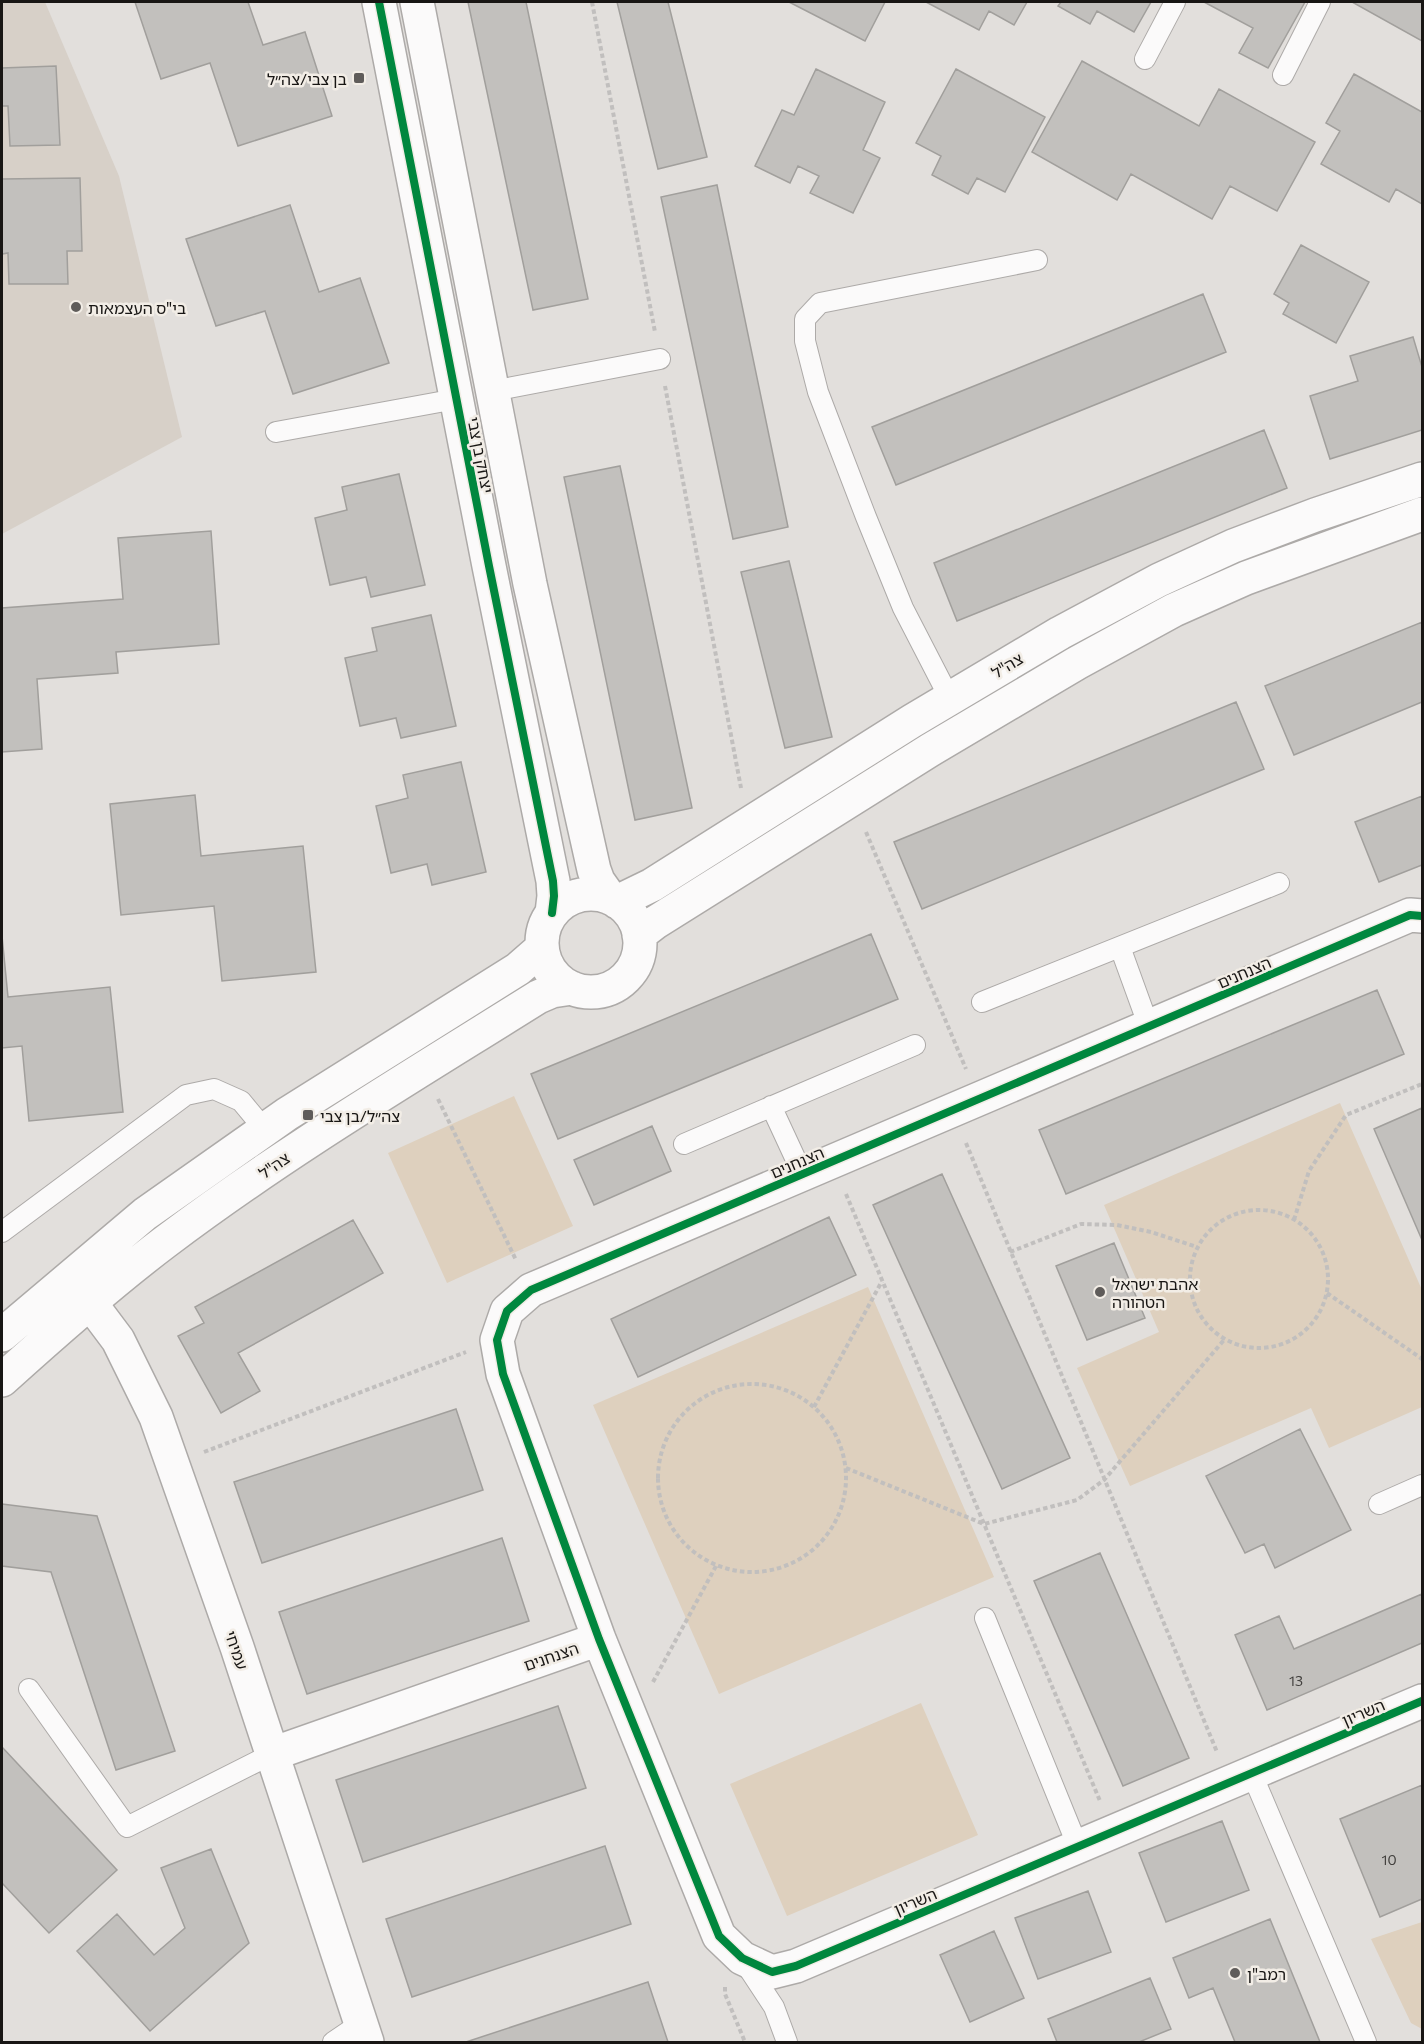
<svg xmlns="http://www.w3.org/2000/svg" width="1424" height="2044" viewBox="0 0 1424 2044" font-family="Commissioner,'Noto Sans Hebrew',sans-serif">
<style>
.built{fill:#d7d0c8}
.green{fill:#ded0be}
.building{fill:#c2c0bd;stroke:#a19f9c;stroke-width:1.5}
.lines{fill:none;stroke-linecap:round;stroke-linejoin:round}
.service-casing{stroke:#adaaa8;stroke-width:22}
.minor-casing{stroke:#adaaa8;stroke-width:36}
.tertiary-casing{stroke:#adaaa8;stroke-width:36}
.path{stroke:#c1bfbe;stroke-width:4;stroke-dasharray:4.5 3;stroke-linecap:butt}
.service{stroke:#fbfafa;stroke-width:20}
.minor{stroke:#fbfafa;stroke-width:33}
.tertiary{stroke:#fbfafa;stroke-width:33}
.cycleway-casing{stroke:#f2ede6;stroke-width:11}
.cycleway{stroke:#00873e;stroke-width:8}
.poi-dot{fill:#5f5c5a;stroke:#f2ede6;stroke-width:2}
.labels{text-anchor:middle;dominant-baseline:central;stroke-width:5;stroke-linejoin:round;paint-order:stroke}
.number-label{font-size:14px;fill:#42403e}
.poi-label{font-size:16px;fill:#181614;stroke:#f2ede6;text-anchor:start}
.street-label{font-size:16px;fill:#181614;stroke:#f2ede6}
</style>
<rect width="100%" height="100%" fill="#e2dfdc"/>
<path class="built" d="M2 2H45L119 176 182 437 2 534Z"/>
<path class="green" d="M514 1096 573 1226 447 1283 388 1153Z
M1340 1103 1422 1290V1407L1329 1448 1311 1408 1130 1486 1077 1368 1159 1332 1104 1205Z
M868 1287 994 1577 719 1694 593 1405Z
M921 1703 978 1835 787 1916 730 1784Z
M1422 1922V2029L1411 2023 1371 1939Z"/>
<path class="building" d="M135 2H248L263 45 305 32 332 116 238 146 210 63 161 79Z
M468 2H526L588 299 533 310Z
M617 2H668L707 157 658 169Z
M789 2H885L865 41Z
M926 2H1027L1014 25 989 11 979 30Z
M1061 2H1151L1134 32 1097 11 1090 24 1058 6Z
M1204 2H1305L1268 68 1239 53 1253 28Z
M1352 2H1422V41Z
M1082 61 1199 126 1219 89 1315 142 1277 211 1230 186 1212 219 1131 174 1117 200 1032 152Z
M56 66 60 145 10 146 8 106H2V68Z
M816 69 885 102 863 150 880 158 853 213 810 193 819 176 798 166 790 183 755 166 782 110 794 115Z
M956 69 1045 117 1005 192 977 178 968 194 932 175 941 156 916 143Z
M1354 74 1422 112V204L1396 189 1389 202 1321 164 1340 131 1326 123Z
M80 178 82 251H67L68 284H9L8 253 2 254V179Z
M717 185 788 527 733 539 661 197Z
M290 205 319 292 360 278 389 363 293 394 265 311 216 326 186 239Z
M1301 245 1369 282 1336 343 1283 314 1289 303 1274 294Z
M1203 294 1226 352 896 485 872 427Z
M1413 337 1422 367V430L1330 459 1310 396 1358 381 1350 356Z
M1264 430 1287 488 957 621 934 563Z
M620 466 692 808 635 820 564 477Z
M399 474 425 585 371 597 366 577 330 585 315 518 347 510 342 487Z
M211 531 219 644 116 652 118 673 37 679 42 749 2 752V608L123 599 118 538Z
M789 561 832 737 785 748 741 572Z
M431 615 456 726 401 738 396 718 360 726 345 658 377 651 372 628Z
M1422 622V702L1294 755 1265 686Z
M1236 702 1264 769 922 909 894 842Z
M461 762 486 872 432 885 427 864 391 873 376 806 408 798 403 775Z
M195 795 201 856 303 846 316 972 222 981 214 906 121 915 110 804Z
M1422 796V865L1379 882 1355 822Z
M871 934 898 999 558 1139 531 1074Z
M2 936 8 997 110 987 123 1112 29 1121 22 1046 2 1048Z
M1377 990 1404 1054 1066 1194 1039 1130Z
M1422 1108V1240L1374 1129Z
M652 1126 671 1171 594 1205 574 1160Z
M942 1174 1070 1458 1002 1489 873 1205Z
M829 1217 856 1275 638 1377 611 1319Z
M353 1220 383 1273 238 1353 260 1391 221 1413 178 1336 204 1323 195 1307Z
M1114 1243 1145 1318 1087 1340 1056 1266Z
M456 1409 483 1490 262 1563 234 1482Z
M1300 1429 1351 1530 1275 1568 1264 1544 1245 1553 1206 1476Z
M2 1504 97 1516 175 1751 116 1770 51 1572 2 1566Z
M502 1538 529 1621 307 1694 279 1612Z
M1100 1553 1189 1758 1123 1786 1034 1581Z
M1422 1594V1643L1267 1710 1235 1635 1279 1616 1294 1649Z
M558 1706 586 1788 363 1862 336 1780Z
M2 1747 117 1870 49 1933 2 1883Z
M1422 1785V1899L1380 1917 1340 1819Z
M1222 1821 1249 1890 1166 1922 1139 1853Z
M605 1846 631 1924 412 1997 386 1919Z
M211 1849 249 1943 150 2031 77 1951 117 1914 154 1955 185 1928 161 1868Z
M1088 1891 1111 1952 1038 1979 1015 1918Z
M1270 1919 1320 2042H1235L1213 1988 1189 1998 1173 1958Z
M994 1931 1024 1998 970 2022 940 1955Z
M1150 1978 1171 2029 1139 2042H1057L1048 2019Z
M648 1982 668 2042H466Z"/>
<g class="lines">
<defs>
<path id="service" d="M1145 59 1175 2
M1283 75 1320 2
M492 391 660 359
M276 432 456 399
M950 699 903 608 866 517 818 392 805 341V319L820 303 1037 260
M1120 947 1149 1027
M982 1002 1279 883
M771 1106 803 1175
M684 1144 915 1045
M2 1232 186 1095 214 1089 241 1101 265 1130
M1379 1504 1422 1485
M985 1618 1078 1847
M29 1689 127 1827 272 1754
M1252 1774 1366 2042
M745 1963 774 2007 787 2042
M333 2042 361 2023"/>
<path id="minor" d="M1422 916 1410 915 531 1290 507 1311 497 1340 503 1374 599 1639 719 1936 742 1958 772 1972 796 1966 1422 1701
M73 1280 118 1340 156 1417 237 1647 367 2042
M272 1754 599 1639"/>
<path id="tertiary" d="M379 2 489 566 553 881 554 896 552 913
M417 2 530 584 594 870 598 881 610 898
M542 943a49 49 0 1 1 98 0a49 49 0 1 1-98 0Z
M617 902 652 885 912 721 1060 633 1159 580 1233 546 1315 515 1422 479
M639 935 656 922 930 750 1077 663 1174 610 1246 578 1422 514
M2 1335 145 1214 287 1114 518 969 542 948
M2 1380C54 1333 108 1285 165 1242 284 1152 412 1076 538 997L552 991 572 988"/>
</defs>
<use href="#service" class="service-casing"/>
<use href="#minor" class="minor-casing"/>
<use href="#tertiary" class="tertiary-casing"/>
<path class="path" d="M592 2 655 332
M665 386 741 788
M866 832 966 1069
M438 1099 516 1260
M966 1143 1217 1752
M846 1194 1100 1801
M1190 1279a69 69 0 1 1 138 0a69 69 0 1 1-138 0Z
M1294 1220 1309 1171 1346 1115 1422 1084
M1010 1252 1081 1224 1117 1225 1151 1232 1197 1247
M1327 1293 1422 1359
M658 1478a94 94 0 1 1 188 0a94 94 0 1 1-188 0Z
M814 1407 882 1281
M204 1452 466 1352
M846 1468 984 1524 1077 1500 1104 1480 1224 1340
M653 1682 716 1566
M725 1987V1994L745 2042"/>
<use href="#service" class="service"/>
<use href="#minor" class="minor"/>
<use href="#tertiary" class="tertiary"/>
<defs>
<path id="cycleway" d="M379 2 489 566 553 881 554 896 552 913
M1422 916 1410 915 531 1290 507 1311 497 1340 503 1374 599 1639 719 1936 742 1958 772 1972 796 1966 1422 1701"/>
</defs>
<use href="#cycleway" class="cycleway-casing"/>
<use href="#cycleway" class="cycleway"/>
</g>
<g class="poi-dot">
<rect x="353" y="72" width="12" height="12" rx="3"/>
<circle cx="76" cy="307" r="6"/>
<rect x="302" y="1109" width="12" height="12" rx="3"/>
<circle cx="1100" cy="1292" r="6"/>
<circle cx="1235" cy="1973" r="6"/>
</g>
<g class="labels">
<g class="number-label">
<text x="1296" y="1680">13</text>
<text x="1389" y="1859">10</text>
</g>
<g class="poi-label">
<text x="347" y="78" text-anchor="end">בן צבי/צה״ל</text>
<text x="88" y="307">בי"ס העצמאות</text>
<text x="320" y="1115">צה״ל/בן צבי</text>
<text x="1112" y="1283">אהבת ישראל<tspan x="1112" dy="18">הטהורה</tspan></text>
<text x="1247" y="1973">רמב"ן</text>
</g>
<g class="street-label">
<text transform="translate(481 455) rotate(79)">יצחק בן צבי</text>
<text transform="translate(1007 665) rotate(-31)">צה"ל</text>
<text transform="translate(1244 972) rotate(-23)">הצנחנים</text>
<text transform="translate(797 1162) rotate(-23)">הצנחנים</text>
<text transform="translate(274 1165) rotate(-35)">צה"ל</text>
<text transform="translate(237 1650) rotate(71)">עמיחי</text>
<text transform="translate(551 1656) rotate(-19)">הצנחנים</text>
<text transform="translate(1363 1712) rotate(-23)">השריון</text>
<text transform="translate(915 1901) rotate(-23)">השריון</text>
</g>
</g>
<rect width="1424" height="2044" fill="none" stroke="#181614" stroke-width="6"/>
</svg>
